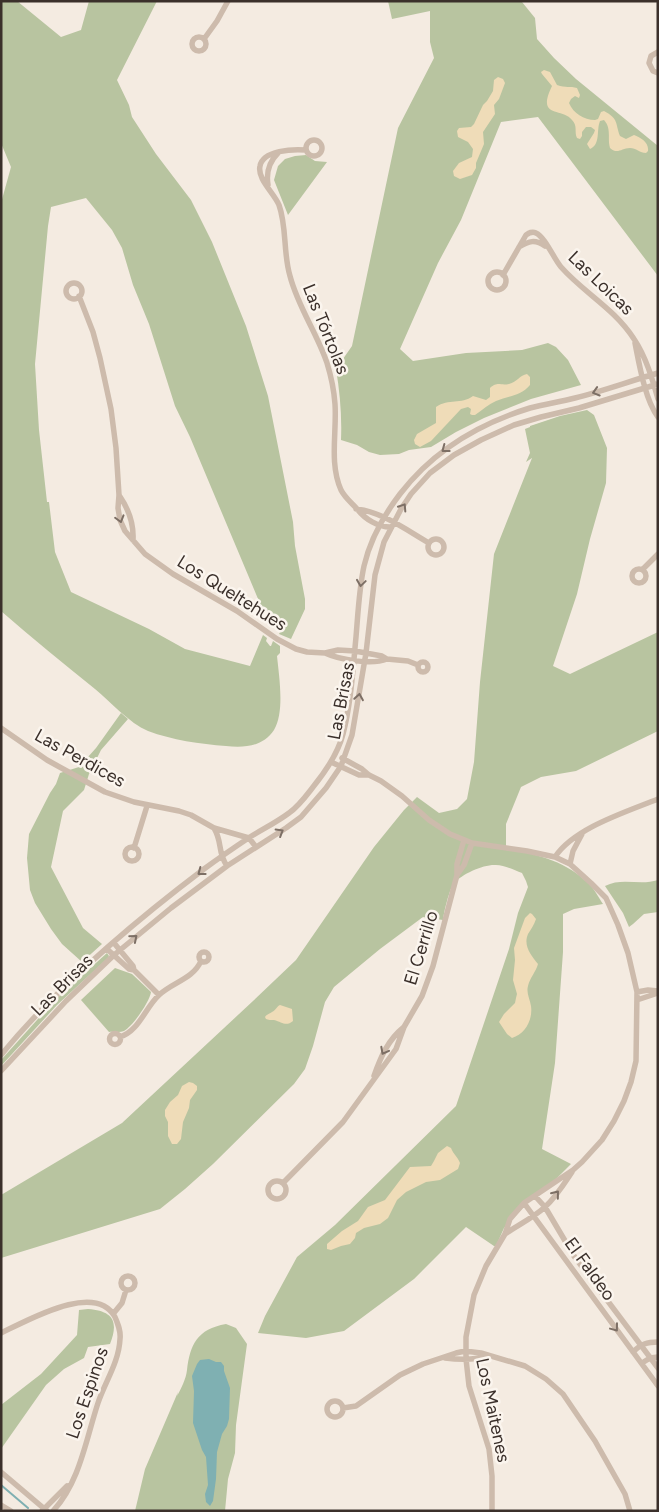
<svg xmlns="http://www.w3.org/2000/svg" width="659" height="1512" viewBox="0 0 659 1512" font-family="Figtree,sans-serif">
<style>
.green{fill:#b8c4a0}
.sand{fill:#efdcb8}
.water{fill:#7fb0b2}
.lines{fill:none;stroke-linecap:round;stroke-linejoin:round}
.stream{stroke:#7fb0b2;stroke-width:2}
.minor{stroke:#cdbbac;stroke-width:5.5}
.oneway{stroke:#7d6f65}
.labels{text-anchor:middle;dominant-baseline:central;stroke-width:5;stroke-linejoin:round;paint-order:stroke}
.street-label{font-size:18px;fill:#3b302b;stroke:#fbf5ee}
</style>
<rect width="100%" height="100%" fill="#f4ebe1"/>
<path class="green" d="M1 1H17L61 37 81 30 89 1H157L117 80 129 105 132 117 156 154 191 200 212 242 246 326 268 396 293 522 295 546 305 599V609L291 639 279 634 280 632 261 616V606L190 437 175 406 149 324 133 285 122 248 112 230 86 198 51 207 48 226 35 364 39 430 47 502H49L55 552 71 592 149 629 185 649 250 666 263 635 267 638 266 641 270 646H271L273 641 280 646V653L277 656C279 676 285 712 274 730 263 747 243 748 226 746 200 744 172 740 148 731 129 723 111 702 95 689 63 663 32 638 1 611V203L11 167 1 143Z
M388 1 522 2 535 18 537 39 554 58 576 79 658 146V276L538 117 501 122 461 220 438 263 400 349 413 361 466 353 522 350 548 343 556 347 568 360 581 385 531 399 484 418 456 432 431 447 409 450 399 454 380 455 369 452 357 445 341 440C342 416 340 393 336 369L352 346 398 128 434 58 430 42V11L392 19Z
M306 155 315 161 327 162 288 215 274 180 278 166 285 159 295 156Z
M587 410 594 415 607 448 606 483 590 539 577 594 553 666 570 674 658 632V731L576 771 541 777 521 787 506 824V850C537 853 568 862 590 885 595 890 599 898 603 904L574 909 563 914V952L555 1063 542 1149 571 1164 549 1186 533 1197 504 1228 496 1246H494L466 1227 414 1279 344 1331 306 1338 258 1333 265 1316 297 1257 335 1225 456 1106 509 949 518 913 528 887 526 881 522 873C514 870 504 865 496 865 484 864 462 874 454 883 449 890 444 912 443 920L423 917 380 949 334 987 325 1002 313 1046 305 1069 294 1084 213 1164 185 1189 160 1209 1 1258V1195L122 1123 253 1001 296 960 374 847 404 810 417 797 439 813 457 809 467 799 474 762 480 682 494 554 532 458 526 462 530 453 525 429 530 427V426L560 416Z
M121 713 128 719 101 750 89 774 84 790 63 811 51 867 83 928 102 944 82 962 62 944 51 929 35 903 30 890 27 858 29 834 50 793 56 784 60 773 79 767 96 748Z
M658 880V912L644 914 633 924 629 927 623 913 605 886C622 877 640 886 658 880Z
M107 953 109 956 108 958 57 1005 1 1066V1060L55 1000Z
M115 968 132 974 151 992C150 1001 133 1026 124 1031 119 1033 114 1031 109 1032L81 1000Z
M88 1309C113 1311 119 1321 110 1344L88 1347 84 1358 64 1369 46 1385 1 1449V1405L41 1374 77 1335 79 1310Z
M226 1324 236 1328 247 1344 236 1425 235 1453 228 1479 225 1511H135L145 1469 178 1392 177 1396C181 1389 186 1379 187 1370 190 1345 197 1329 226 1324Z"/>
<path class="sand" d="M544 70 550 72 557 85C566 88 570 86 577 88L580 95 579 98 575 96 571 99 569 103C573 113 584 120 595 120L598 119 601 112 604 111C619 119 615 123 620 136L626 139 634 135C641 138 649 142 648 151L646 153C640 153 636 148 630 148 621 148 618 155 610 148 607 138 612 129 604 120L600 121C596 131 601 144 590 149L587 144 594 133 595 130 591 127H586L582 132V136L580 139 577 138C574 132 578 126 572 120 562 107 536 119 552 86L542 74 541 72Z
M498 77 503 79 505 83 499 99 494 105 495 114 483 132 484 144 476 163V168L472 175 460 179 454 176 453 171 459 163 472 157 473 149 468 142 458 137 457 131 459 128 471 127 474 124 483 105 487 101 493 91 494 80Z
M527 374 530 377V385C521 396 508 396 496 401 489 404 482 410 475 415H472L470 414 471 409 468 407 461 409 431 441 420 447 415 444 414 440 417 434 436 423V407C449 398 461 405 473 396L486 400 490 397V388C498 381 500 386 509 384 517 382 520 375 527 374Z
M530 913 532 914 536 919C534 925 531 929 528 934 523 946 531 955 538 964 536 972 530 977 528 986 526 993 530 999 531 1006 533 1020 525 1034 512 1038L507 1034 499 1022 504 1014 515 1003 516 998 517 994 513 980 515 960 514 948 525 918Z
M280 1005 292 1009 293 1021C286 1027 282 1022 274 1020 271 1020 268 1020 266 1019L265 1017C267 1014 269 1014 272 1012 276 1010 277 1006 280 1005Z
M189 1082 193 1083 197 1086V1090L190 1100 189 1108 183 1122 181 1139 177 1144H172L168 1136V1122L165 1116V1110L170 1102 178 1095 182 1086Z
M447 1146 451 1148C453 1154 458 1157 460 1163L458 1169 440 1180 426 1182 406 1192 397 1200 388 1218 380 1224 364 1228 356 1233 355 1238 350 1244 341 1246 331 1250 327 1249V1244L342 1231 358 1221 368 1207 385 1200 410 1167 431 1166 434 1161 438 1153Z"/>
<path class="water" d="M209 1359 216 1362H221L224 1366V1371L230 1388 229 1419 227 1426 222 1434 217 1452 216 1479 213 1501 210 1506 206 1502 205 1494 208 1485 206 1457 202 1450 193 1423 194 1391 192 1376 197 1364 200 1360Z"/>
<g class="lines">
<path class="stream" d="M1 1485 28 1508"/>
<path class="minor" d="M192 44a7 7 0 1 1 14 0a7 7 0 1 1-14 0Z
M204 39 217 21 228 1
M658 52 651 56 649 63 653 71 658 73
M306 148a8 8 0 1 1 16 0a8 8 0 1 1-16 0Z
M306 150C293 149 263 150 260 166 257 179 274 193 279 205 287 227 283 253 290 276 298 307 317 333 327 363 331 376 334 390 335 404 337 432 329 463 341 490 345 498 352 503 358 510 365 519 378 527 390 527
M268 185C266 173 269 162 278 153
M519 247C529 241 535 239 545 246
M488 281a9 9 0 1 1 18 0a9 9 0 1 1-18 0Z
M503 275 526 235C529 233 532 231 536 233 545 237 554 259 561 267 584 293 615 309 634 339 646 357 652 378 658 399
M66 291a8 8 0 1 1 16 0a8 8 0 1 1-16 0Z
M79 296 93 332 100 358 111 409 116 448 119 495 118 508 120 520 125 531 145 554 173 574 237 611 277 639 296 649 307 652 325 653 338 650 355 651 382 656 387 659 408 661 418 665
M635 343C639 363 645 400 658 417
M119 495C128 508 134 523 133 540
M356 509C381 511 408 531 429 543
M428 547a8 8 0 1 1 16 0a8 8 0 1 1-16 0Z
M632 576a7 7 0 1 1 14 0a7 7 0 1 1-14 0Z
M643 569 658 554
M325 653C340 660 372 665 387 659
M418 667a5 5 0 1 1 10 0a5 5 0 1 1-10 0Z
M1 728 47 760 105 792 134 802 179 811 191 815 214 828 249 838 256 847
M342 758 362 769 369 775 381 781 402 796 429 820 450 834 472 843 527 851 555 857 570 864 591 883 606 898 618 925 628 953 637 992 636 1061 631 1082 624 1101 614 1121 602 1140 582 1162 573 1170 524 1203 510 1219 505 1234 486 1266 474 1295 466 1337V1359L469 1386 489 1449 492 1476V1511
M331 762 359 775H369
M214 828C223 843 217 852 227 866
M125 854a7 7 0 1 1 14 0a7 7 0 1 1-14 0Z
M134 848 147 806
M555 857C574 828 626 812 658 799
M570 864 573 851 582 834
M457 875 464 865 472 843
M114 943 133 966 134 970
M107 949 129 969 134 970 159 995
M199 957a5 5 0 1 1 10 0a5 5 0 1 1-10 0Z
M637 992 648 990 658 991
M637 1000 658 993
M109.5 1039a5.5 5.5 0 1 1 11 0a5.5 5.5 0 1 1-11 0Z
M120 1037C139 1031 145 1008 159 995 173 982 193 979 201 961
M1 1055C57 987 134 922 204 869 219 858 235 847 250 837 263 829 277 822 289 813 299 806 306 796 313 787 326 771 338 753 343 734 351 704 353 668 356 637 358 614 359 589 364 566 370 540 384 515 400 494 433 451 478 424 530 408 545 404 560 402 575 398 603 391 630 381 658 373
M1 1071 66 1001 114 955 171 908 227 866 286 828 301 817 326 788 341 766 352 735 366 653 375 575 384 542 401 509 411 494 430 473 454 455 481 440 514 425 541 417 579 408 658 384
M374 1076C381 1056 388 1040 404 1027
M268 1190a9 9 0 1 1 18 0a9 9 0 1 1-18 0Z
M283 1183 343 1122 396 1049 404 1027 422 996 433 966 457 875V864L464 840
M535 1196 545 1207 574 1256 658 1368
M524 1203 658 1386
M505 1234C518 1225 533 1218 545 1207 556 1197 564 1184 572 1172
M121 1283a7 7 0 1 1 14 0a7 7 0 1 1-14 0Z
M113 1314 122 1303 126 1290
M1 1333C27 1321 95 1281 115 1317 118 1324 121 1331 120 1339 119 1362 105 1382 98 1403 86 1439 80 1482 53 1511
M633 1352C641 1344 647 1342 658 1342
M445 1358C461 1360 475 1360 490 1356
M642 1363 650 1358 658 1357
M327 1409a8 8 0 1 1 16 0a8 8 0 1 1-16 0Z
M343 1408 356 1406 400 1375 423 1364 456 1353 465 1351 481 1353 525 1366 546 1379 563 1394 595 1441 625 1494 630 1511
M1 1472 47 1511
M1 1505 11 1511
M42 1511 67 1486"/>
</g>
<defs><path id="oneway-chevron" d="M-2-3.5L2.5 0L-2 3.5" fill="none" stroke-width="1.6" stroke-linecap="round" stroke-linejoin="round" transform="scale(1.25)"/></defs>
<g class="oneway">
<use href="#oneway-chevron" transform="translate(596 392) rotate(163)"/>
<use href="#oneway-chevron" transform="translate(445 449) rotate(143)"/>
<use href="#oneway-chevron" transform="translate(403 507) rotate(-57)"/>
<use href="#oneway-chevron" transform="translate(120 519) rotate(74)"/>
<use href="#oneway-chevron" transform="translate(361 583) rotate(98)"/>
<use href="#oneway-chevron" transform="translate(359 697) rotate(-81)"/>
<use href="#oneway-chevron" transform="translate(280 832) rotate(-31)"/>
<use href="#oneway-chevron" transform="translate(201 872) rotate(143)"/>
<use href="#oneway-chevron" transform="translate(134 938) rotate(-40)"/>
<use href="#oneway-chevron" transform="translate(384 1051) rotate(118)"/>
<use href="#oneway-chevron" transform="translate(556 1194) rotate(-51)"/>
<use href="#oneway-chevron" transform="translate(615 1328) rotate(53)"/>
</g>
<g class="labels">
<g class="street-label">
<text transform="translate(601 283) rotate(44)">Las Loicas</text>
<text transform="translate(326 329) rotate(68)">Las Tórtolas</text>
<text transform="translate(232 593) rotate(32)">Los Queltehues</text>
<text transform="translate(341 701) rotate(-79)">Las Brisas</text>
<text transform="translate(80 758) rotate(29)">Las Perdices</text>
<text transform="translate(421 948) rotate(-73)">El Cerrillo</text>
<text transform="translate(62 985) rotate(-45)">Las Brisas</text>
<text transform="translate(590 1269) rotate(54)">El Faldeo</text>
<text transform="translate(87 1393) rotate(-71)">Los Espinos</text>
<text transform="translate(493 1410) rotate(78)">Los Maitenes</text>
</g>
</g>
<rect width="659" height="1512" fill="none" stroke="#3b302b" stroke-width="5"/>
</svg>
